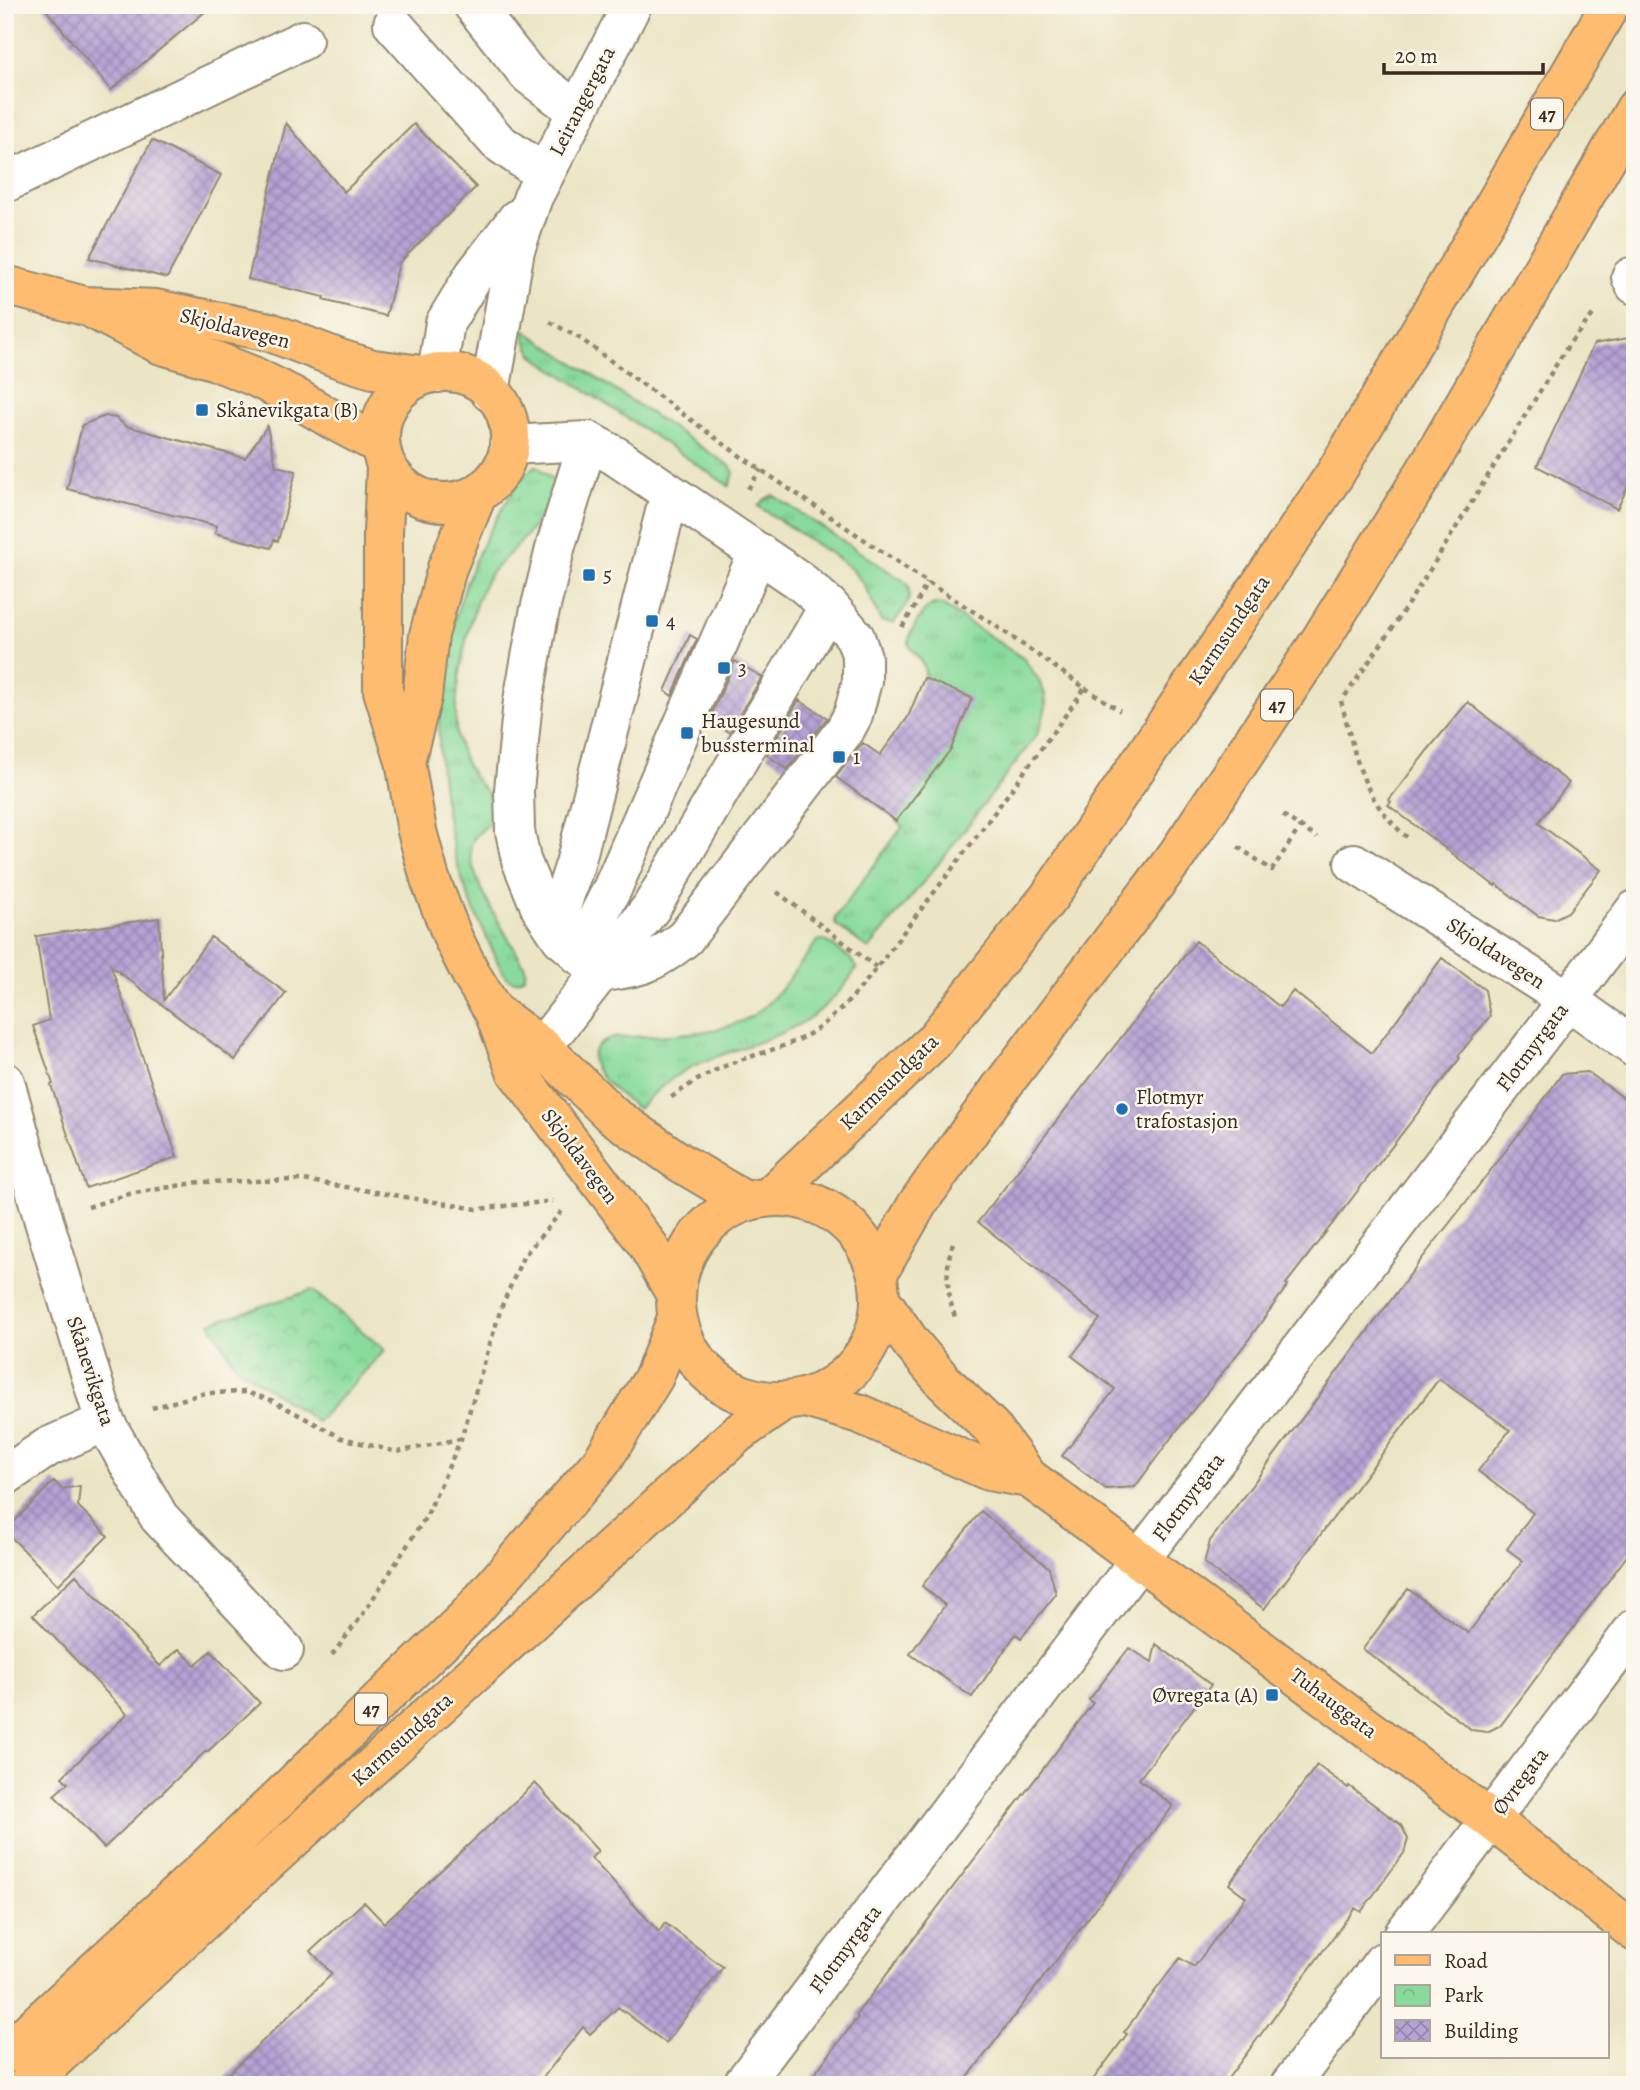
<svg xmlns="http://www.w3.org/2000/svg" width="1640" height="2090" viewBox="0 0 1640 2090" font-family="Alegreya,serif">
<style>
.grass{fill:url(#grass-tufts);stroke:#62825c;stroke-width:2}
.park{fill:url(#park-crowns);stroke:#62825c;stroke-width:2}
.building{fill:url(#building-cross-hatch)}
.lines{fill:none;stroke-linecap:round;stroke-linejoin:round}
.minor-casing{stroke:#938872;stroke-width:42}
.major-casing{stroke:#938872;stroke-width:42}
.path{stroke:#938872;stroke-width:4.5;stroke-dasharray:5 5;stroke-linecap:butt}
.minor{stroke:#fff;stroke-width:38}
.major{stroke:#febc70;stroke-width:38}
.poi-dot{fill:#1f6fb2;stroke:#fbf7ec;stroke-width:2.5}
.labels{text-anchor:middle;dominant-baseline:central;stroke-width:5;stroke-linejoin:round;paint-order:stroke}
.shield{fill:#fbf7ec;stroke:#75685c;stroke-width:2}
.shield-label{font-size:19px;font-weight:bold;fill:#3b2a1e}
.street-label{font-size:21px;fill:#3b2a1e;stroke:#fbf7ec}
.poi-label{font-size:21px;fill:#3b2a1e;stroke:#fbf7ec;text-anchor:start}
</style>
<defs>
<pattern id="grass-tufts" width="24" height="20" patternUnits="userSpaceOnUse" patternTransform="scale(1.75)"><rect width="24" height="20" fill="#89db9b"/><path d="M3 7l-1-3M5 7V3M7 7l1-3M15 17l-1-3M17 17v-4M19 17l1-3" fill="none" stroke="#77bc85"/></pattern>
<pattern id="park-crowns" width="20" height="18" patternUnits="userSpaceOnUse" patternTransform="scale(1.75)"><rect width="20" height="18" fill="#89db9b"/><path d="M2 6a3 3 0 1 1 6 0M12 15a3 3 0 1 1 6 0" fill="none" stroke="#77bc85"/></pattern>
<pattern id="building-cross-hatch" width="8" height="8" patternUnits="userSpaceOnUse" patternTransform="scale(1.75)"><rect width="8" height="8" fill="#b5a3d5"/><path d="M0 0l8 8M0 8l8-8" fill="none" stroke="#9485ac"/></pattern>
</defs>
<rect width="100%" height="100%" fill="#fbf7ec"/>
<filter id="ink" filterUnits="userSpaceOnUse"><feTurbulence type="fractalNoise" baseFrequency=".0143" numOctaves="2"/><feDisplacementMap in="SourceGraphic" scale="14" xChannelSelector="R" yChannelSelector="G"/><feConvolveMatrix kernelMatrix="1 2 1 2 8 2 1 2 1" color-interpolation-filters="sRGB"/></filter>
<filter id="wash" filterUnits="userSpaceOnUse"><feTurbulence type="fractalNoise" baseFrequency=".00686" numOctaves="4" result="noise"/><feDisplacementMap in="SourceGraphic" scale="28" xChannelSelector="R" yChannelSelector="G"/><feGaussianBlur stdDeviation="1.57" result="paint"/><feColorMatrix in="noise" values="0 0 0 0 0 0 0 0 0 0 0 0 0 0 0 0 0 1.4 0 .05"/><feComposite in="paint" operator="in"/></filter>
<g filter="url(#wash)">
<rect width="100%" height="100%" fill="#ebe5c5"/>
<path class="grass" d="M524 330 730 466 734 473 729 486 538 359C530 352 525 341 524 330Z
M537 466 554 481 555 493C546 508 537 523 525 537 514 551 499 562 489 576 469 606 451 702 457 737 460 752 467 768 476 780 483 789 493 796 494 806 497 827 474 829 471 846 466 877 511 940 525 967 527 976 522 981 513 981L506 977 500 967C485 932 465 896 456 859 446 819 439 774 439 733 440 665 460 577 496 520 504 506 523 470 537 466Z
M773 495 908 584C914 601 902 610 894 623L881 621 863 583 852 570 840 560 758 506 765 499Z
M934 604 942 605 1024 659 1038 679 1045 694 1046 707 1041 726 1036 736 943 858 869 949 835 924V918L903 826 896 820 925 673C922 646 895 656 918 620 923 613 926 608 934 604Z
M820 940H824L849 957 857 968C821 1024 784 1033 724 1054 711 1059 696 1064 684 1071 666 1081 652 1094 638 1109 619 1094 564 1057 611 1038 654 1035 725 1038 759 1011 781 993 798 966 815 944Z"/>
<path class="park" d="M312 1290 385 1350 317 1422 236 1366 210 1323Z"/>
<g id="blocks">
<path class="building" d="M42 5H213L111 90Z
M286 123 344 192 414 124 476 187 399 263 386 316 323 300 324 297 248 279Z
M152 140 221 175 167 278 89 258Z
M1635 337V472L1617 509 1537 466 1594 344Z
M105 416 116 418 126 426 245 458 267 426 276 466 296 471 278 541 274 540 271 548 215 533 217 526 67 489 82 425Z
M690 635 697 639 672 696 665 691Z
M735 661 762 677 729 732 709 720Z
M924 678 972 698 951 749 896 821 836 777 863 743 880 755 908 717Z
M799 700 827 718 787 769 767 755Z
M1468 702 1569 783 1538 823 1601 870 1568 912 1554 919 1538 916 1496 884 1495 886 1388 805 1391 802 1389 800 1427 751Z
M159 918 164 1000 211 937 286 993 235 1060 111 966 177 1157 86 1188 51 1085 53 1084 33 1026 49 1020 36 936Z
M1196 941 1280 1007 1293 991 1372 1053 1442 958 1485 990 1490 1016 1458 1056 1460 1058 1286 1284 1288 1285 1246 1343 1171 1438 1135 1487 1106 1489 1062 1456 1115 1389 1072 1356 1100 1319 978 1222Z
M1588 1072 1635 1106V1545L1501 1725 1487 1732 1472 1730 1363 1649 1408 1589 1468 1633 1523 1561 1507 1549 1533 1513 1478 1471 1510 1430 1439 1379 1264 1609 1204 1563 1210 1541 1424 1256 1525 1126 1562 1074Z
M54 1481 62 1489 80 1486 78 1506 108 1536 58 1585 5 1531Z
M981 1511 1049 1568 1056 1594 1021 1638 1016 1634 972 1697 910 1654 945 1605 922 1586Z
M76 1575 160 1666 179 1649 195 1665 211 1651 260 1703 207 1752 206 1751 104 1848 54 1795 68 1783 62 1777 127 1714 33 1615Z
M1156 1644 1211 1685 1139 1779 1173 1806 962 2085H806L858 2017 856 2015 1093 1703 1089 1700 1129 1648 1152 1662Z
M1317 1765 1348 1788 1349 1786 1401 1825 1408 1839 1404 1853 1361 1912 1355 1908 1223 2085H1089L1127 2034 1124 2032 1180 1958 1194 1967 1246 1897 1229 1884Z
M535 1783 598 1851 591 1858 659 1932 665 1923 723 1967 666 2043 618 2007 590 2034 583 2027 537 2085H217L332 1974 311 1951 364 1902 384 1923Z"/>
</g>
</g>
<g filter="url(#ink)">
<use href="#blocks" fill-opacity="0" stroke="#938872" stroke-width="2"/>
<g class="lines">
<defs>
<path id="minor" d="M473 5 528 74 577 111
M393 24 498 142 544 174
M5 183 303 40
M1631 277 1635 285
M437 373 445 323 474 275 517 219
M490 392 515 250 533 197 632 5
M509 445 588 441 614 455 800 581 829 606 855 637 862 657V681L853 715 845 730 685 938C654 963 640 968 601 972L561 938 540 907 521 860 515 831 514 790 523 701 539 614 556 545 588 441
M1354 863 1568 1000 1635 1048
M554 928 575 864 670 493
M579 955 612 889 758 552
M517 1070 542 1047 651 908 829 606
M5 1082 44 1221 105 1422 159 1517 284 1650
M5 1476 48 1447 105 1422
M1404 1934 1635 1628
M742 2085 1140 1559 1568 1000 1635 910
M1290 2085 1383 1962"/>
<path id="major" d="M5 285 85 306 156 309 270 332 340 359 373 369 423 375
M96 311 159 344 213 360 253 376 293 396 333 420 380 445
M380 437a65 65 0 1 1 130 0a65 65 0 1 1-130 0Z
M386 467 383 533V691L405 761 417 831 430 879 453 938 472 976 494 1012 516 1071 647 1244 676 1295
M405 761 422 697 429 635 447 568 477 495
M494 1012 542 1047 612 1115 681 1163 745 1201
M770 1196 934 1041 1049 897 1335 474 1484 223 1610 5
M676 1299a102 102 0 1 1 204 0a102 102 0 1 1-204 0Z
M878 1273 918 1203 999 1090 1177 855 1318 644 1426 470 1635 109
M881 1300 911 1343 944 1382 991 1427 1029 1478 1491 1820 1635 1932
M806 1398 860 1414 989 1471 1029 1478
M5 2054 224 1851 467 1617 602 1461 654 1377 677 1318
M27 2085 204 1920 737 1434 783 1402"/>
</defs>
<use href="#minor" class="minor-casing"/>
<use href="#major" class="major-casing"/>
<path class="path" d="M550 322 581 339 736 453 927 582 993 624 1085 688C1028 767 971 846 911 922 883 959 855 1002 817 1029 793 1046 765 1051 738 1061 712 1070 691 1083 669 1099
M748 489 761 469
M902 627 916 605 927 582
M1085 688 1120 711
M1345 696 1391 630 1433 565 1569 344 1596 311
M1341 701C1356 757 1361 798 1407 837
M1283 815 1317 838
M1238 847 1272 870 1300 827
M777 892 876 967
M88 1207 129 1194 200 1182 304 1180 477 1209 553 1201
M953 1243C944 1269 947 1294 956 1320
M152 1408 205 1393 245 1392 271 1400 342 1438 397 1452 460 1439
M332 1655 361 1617 427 1515 461 1439 501 1308 523 1257 562 1211"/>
<use href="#minor" class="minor"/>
<use href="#major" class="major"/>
</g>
</g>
<g class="poi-dot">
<rect x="195" y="403" width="14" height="14" rx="3.5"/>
<rect x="582" y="568" width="14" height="14" rx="3.5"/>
<rect x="645" y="614" width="14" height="14" rx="3.5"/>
<rect x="717" y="661" width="14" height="14" rx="3.5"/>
<rect x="680" y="726" width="14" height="14" rx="3.5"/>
<rect x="832" y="750" width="14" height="14" rx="3.5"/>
<circle cx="1122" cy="1109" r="7"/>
<rect x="1265" y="1688" width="14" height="14" rx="3.5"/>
</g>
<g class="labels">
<g class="shield">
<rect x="1531" y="98.5" width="32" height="31" rx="5"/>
<rect x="1261" y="689.5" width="32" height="31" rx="5"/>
<rect x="355" y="1693.5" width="32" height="31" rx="5"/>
</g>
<g class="shield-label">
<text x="1547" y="114">47</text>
<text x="1277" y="705">47</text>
<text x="371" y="1709">47</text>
</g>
<g class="street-label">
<text transform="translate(582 101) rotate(-63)">Leirangergata</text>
<text transform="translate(235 328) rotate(14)">Skjoldavegen</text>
<text transform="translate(1229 630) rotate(-56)">Karmsundgata</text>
<text transform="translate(1496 953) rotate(33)">Skjoldavegen</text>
<text transform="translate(1532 1047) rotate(-53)">Flotmyrgata</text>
<text transform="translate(889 1082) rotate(-44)">Karmsundgata</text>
<text transform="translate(580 1156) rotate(53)">Skjoldavegen</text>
<text transform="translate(91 1371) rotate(72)">Skånevikgata</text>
<text transform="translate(1188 1497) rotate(-53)">Flotmyrgata</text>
<text transform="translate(1334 1703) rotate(37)">Tuhauggata</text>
<text transform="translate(402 1739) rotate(-42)">Karmsundgata</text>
<text transform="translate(1520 1781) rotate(-53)">Øvregata</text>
<text transform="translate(845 1949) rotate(-53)">Flotmyrgata</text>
</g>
<g class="poi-label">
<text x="216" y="410">Skånevikgata (B)</text>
<text x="603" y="575">5</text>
<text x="666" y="621">4</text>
<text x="738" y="668">3</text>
<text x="701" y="721">Haugesund<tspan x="701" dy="24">bussterminal</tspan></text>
<text x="853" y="757">1</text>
<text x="1136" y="1097">Flotmyr<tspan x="1136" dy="24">trafostasjon</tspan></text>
<text x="1258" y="1695" text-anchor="end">Øvregata (A)</text>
</g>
</g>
<rect width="1640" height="2090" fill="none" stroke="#fbf7ec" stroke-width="28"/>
<rect x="1381" y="1932" width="228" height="126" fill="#fbf7ec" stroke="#aea59a" stroke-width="2"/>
<rect x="1395" y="1955" width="35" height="10" fill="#febc70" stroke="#aea59a" stroke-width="2"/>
<text x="1444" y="1968" font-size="21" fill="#3b2a1e">Road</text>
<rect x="1395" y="1985" width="35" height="21" fill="url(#park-crowns)" stroke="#aea59a" stroke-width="2"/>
<text x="1444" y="2002" font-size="21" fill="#3b2a1e">Park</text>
<rect x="1395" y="2020" width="35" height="21" fill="url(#building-cross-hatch)" stroke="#aea59a" stroke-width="2"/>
<text x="1444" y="2038" font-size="21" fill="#3b2a1e">Building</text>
<path d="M1384 63v10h159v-10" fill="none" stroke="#3b2a1e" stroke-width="3.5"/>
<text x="1395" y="63" font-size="21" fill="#3b2a1e" stroke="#fbf7ec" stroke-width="5" paint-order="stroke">20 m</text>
</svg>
